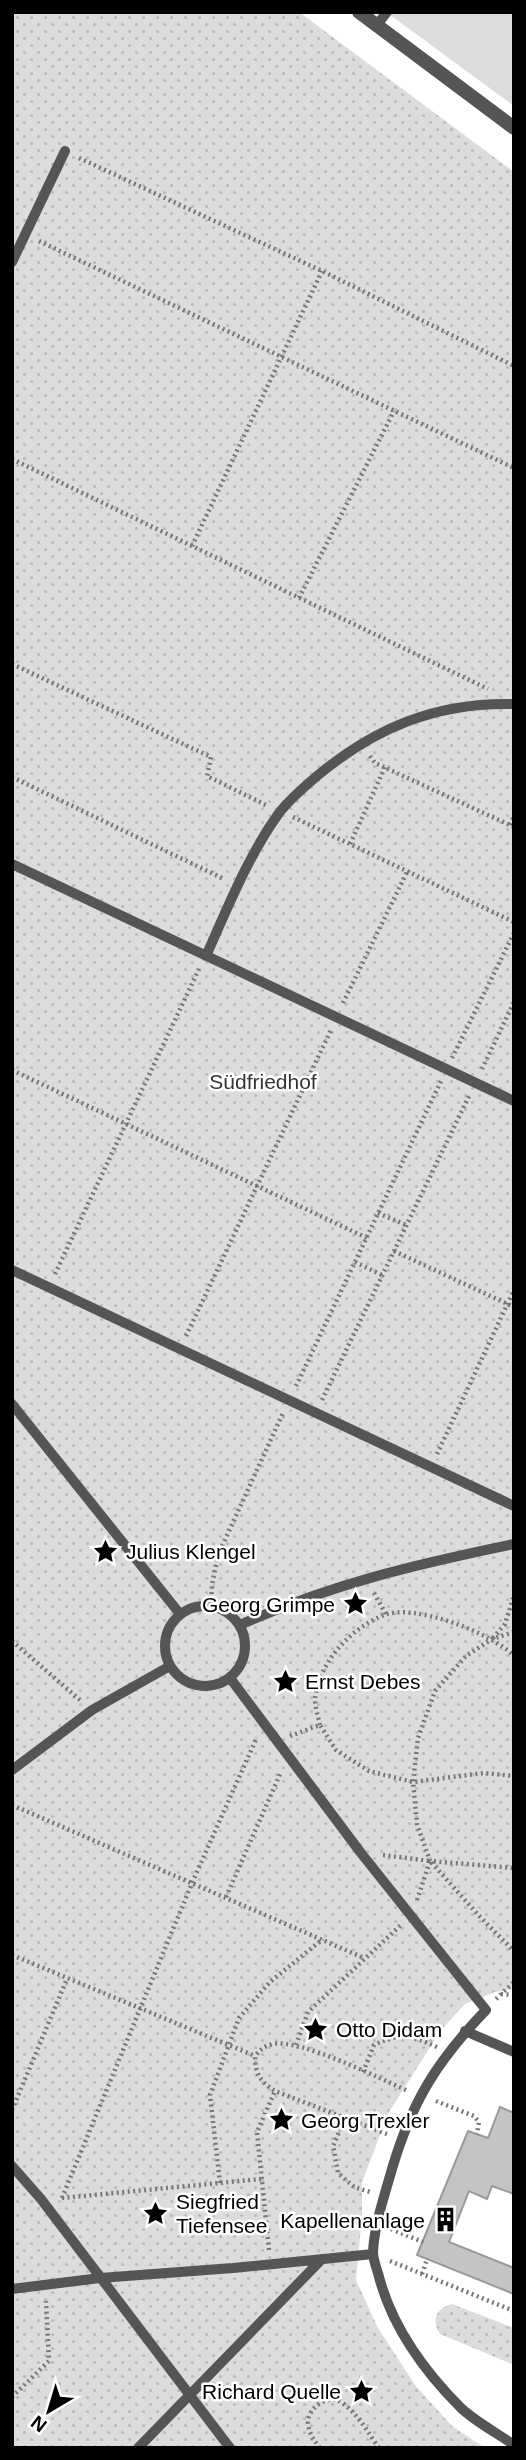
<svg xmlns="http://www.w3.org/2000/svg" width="526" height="2460" viewBox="0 0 526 2460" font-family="Arial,sans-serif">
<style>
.grass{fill:url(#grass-dots)}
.pitch{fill:#dcdcdc}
.building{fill:#c4c4c4;stroke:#999;stroke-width:2}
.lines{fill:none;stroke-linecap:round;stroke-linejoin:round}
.path{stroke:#777;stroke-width:4.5;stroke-dasharray:2 3.5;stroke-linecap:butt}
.service{stroke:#555;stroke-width:10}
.tertiary{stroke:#555;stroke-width:14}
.labels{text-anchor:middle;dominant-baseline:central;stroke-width:5;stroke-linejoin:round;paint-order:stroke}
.park-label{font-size:21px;fill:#333;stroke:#fff}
.poi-label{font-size:21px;fill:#000;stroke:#fff;text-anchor:start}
</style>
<defs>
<pattern id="grass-dots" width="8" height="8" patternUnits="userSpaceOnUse" patternTransform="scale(1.75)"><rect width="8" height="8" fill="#dcdcdc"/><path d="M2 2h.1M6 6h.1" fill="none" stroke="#bbb" stroke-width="1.8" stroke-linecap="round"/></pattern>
</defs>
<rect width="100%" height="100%" fill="#fff"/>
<path class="grass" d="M12 12H299L514 172V1989L495 1992 465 2004 441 2030 389 2112 362 2182V2216L356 2280 378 2328 415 2385 452 2426 485 2448H12Z
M452 2304 514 2328V2365L440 2334C431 2320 436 2308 452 2304Z"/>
<path class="pitch" d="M386 12H514V106Z"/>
<path class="building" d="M500 2107 514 2113V2194L492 2186 487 2199 469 2191 449 2242 514 2268V2294L417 2255 468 2131 488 2138Z"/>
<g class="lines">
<path class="path" d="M79 158 322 271 514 366
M39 241 514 468
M12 459 488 689
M192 546 322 271
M299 598 394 411
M12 664 211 757 207 776 266 805
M370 756 375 763 514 827
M12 777 224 879
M293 817 514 922
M510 825 514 816
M350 844 385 767
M343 1003 407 872
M452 1058 514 933
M482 1069 514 1002
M12 1070 367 1238
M378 1213 406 1225
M394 1251 514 1307
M355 1262 382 1275
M55 1274 199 969
M186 1336 331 1030
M296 1386 441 1081
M322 1400 469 1096
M437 1454 514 1290
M374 1593 386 1614
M211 1605 212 1585 218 1555 283 1413
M514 1632 492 1639 466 1656 435 1691 418 1738 413 1782 417 1824 430 1861 514 1868
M493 1638 505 1624 514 1595
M12 1641 80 1700
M320 1725C318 1717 315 1707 315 1699 319 1662 350 1629 384 1615 414 1603 492 1633 514 1656
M290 1736 320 1725 336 1750 369 1771 413 1782 484 1773 514 1776
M12 1805 364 1958
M383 1855 430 1861 482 1919 514 1951
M226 1897 281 1772
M417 1900 430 1861
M12 1955 255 2056
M501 1994 514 1995
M496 1999 514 1982
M296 2045 308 2012 402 1924
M363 2072 374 2045C402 2032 409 2035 437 2047
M436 2101 474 2116 479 2122 477 2134
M12 2110 67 1979
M345 2118 333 2146 338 2173 354 2187 370 2192
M387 2134 275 2091C260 2081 255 2074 255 2056 260 2050 264 2046 273 2044 299 2038 381 2079 408 2091
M220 2183 210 2095 239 2018 270 1982 323 1939
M62 2198 192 1883 257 1737
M62 2198 261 2179
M391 2229 423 2242
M269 2250 257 2132 275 2091
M390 2261 514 2311
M422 2274 427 2259
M12 2397 49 2361 46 2301
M320 2448C314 2440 309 2434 308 2423 307 2409 326 2395 339 2401 356 2410 368 2433 379 2448"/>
<path class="service" d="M377 25 387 12
M12 262 65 151
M12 864 514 1101
M206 956C228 907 248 856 279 813 290 799 304 787 317 776 376 727 437 702 514 704
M12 1270 514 1506
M12 1404 180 1614
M165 1646a40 40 0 1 1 80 0a40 40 0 1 1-80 0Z
M240 1625C331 1584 417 1564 514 1544
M230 1678 361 1853 486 2010C437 2061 412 2101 392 2169 385 2194 374 2226 373 2252 373 2259 376 2267 378 2273 391 2326 423 2370 461 2408 476 2422 497 2433 514 2445
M12 1770 92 1710 170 1666
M465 2031 514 2052
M12 2166 41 2199 230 2448
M12 2289 100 2278 233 2268 373 2254
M138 2448 322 2259"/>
<path class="tertiary" d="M359 12 514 128"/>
</g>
<defs>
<symbol id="sight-bare" viewBox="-9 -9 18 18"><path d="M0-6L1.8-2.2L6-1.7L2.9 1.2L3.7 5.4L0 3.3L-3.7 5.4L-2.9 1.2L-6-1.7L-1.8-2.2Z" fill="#000" stroke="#fff" stroke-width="2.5" paint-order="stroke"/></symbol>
<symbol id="building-bare" viewBox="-9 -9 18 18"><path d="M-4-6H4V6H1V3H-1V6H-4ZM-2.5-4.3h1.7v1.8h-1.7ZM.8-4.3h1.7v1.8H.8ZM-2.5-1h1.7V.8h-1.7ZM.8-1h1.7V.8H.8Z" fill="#000" stroke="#fff" stroke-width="2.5" paint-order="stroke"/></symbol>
</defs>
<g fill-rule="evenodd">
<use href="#sight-bare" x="88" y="1534" width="35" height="35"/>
<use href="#sight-bare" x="338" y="1586" width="35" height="35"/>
<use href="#sight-bare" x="268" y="1664" width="35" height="35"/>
<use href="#sight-bare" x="298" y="2012" width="35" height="35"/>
<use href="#sight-bare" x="264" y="2102" width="35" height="35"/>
<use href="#sight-bare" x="138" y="2196" width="35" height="35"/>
<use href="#building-bare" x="428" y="2202" width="35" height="35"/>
<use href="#sight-bare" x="344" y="2374" width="35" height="35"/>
</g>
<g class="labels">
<g class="park-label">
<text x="263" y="1081">Südfriedhof</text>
</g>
<g class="poi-label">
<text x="126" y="1551">Julius Klengel</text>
<text x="335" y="1604" text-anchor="end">Georg Grimpe</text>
<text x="305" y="1681">Ernst Debes</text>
<text x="336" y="2029">Otto Didam</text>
<text x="301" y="2120">Georg Trexler</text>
<text x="176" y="2201">Siegfried<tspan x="176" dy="24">Tiefensee</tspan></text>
<text x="425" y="2220" text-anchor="end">Kapellenanlage</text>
<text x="341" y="2391" text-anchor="end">Richard Quelle</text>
</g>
</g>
<rect width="526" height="2460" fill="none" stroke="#000000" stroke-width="28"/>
<g transform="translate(49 2411) rotate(218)" stroke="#ffffff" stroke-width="5" paint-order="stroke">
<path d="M0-5L12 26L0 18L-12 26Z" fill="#000000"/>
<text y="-10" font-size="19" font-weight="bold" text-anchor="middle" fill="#000000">N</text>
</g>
</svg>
